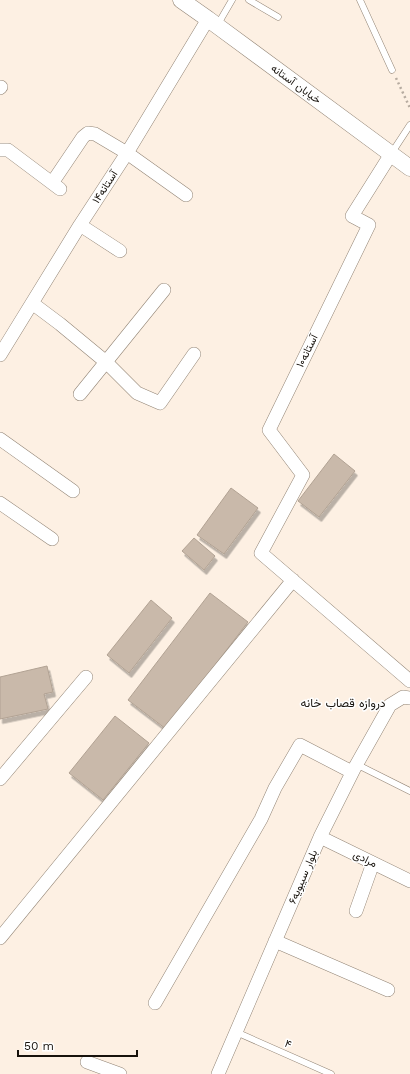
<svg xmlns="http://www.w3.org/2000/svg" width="410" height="1074" viewBox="0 0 410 1074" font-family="'Work Sans',Vazirmatn,sans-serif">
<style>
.building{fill:#c9b9aa;stroke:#b1a293;filter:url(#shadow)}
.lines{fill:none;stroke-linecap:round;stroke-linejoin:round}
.service-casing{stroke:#928475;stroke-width:7}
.minor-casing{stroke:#928475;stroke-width:14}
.tertiary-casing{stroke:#928475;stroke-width:17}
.path{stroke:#b6aba0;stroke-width:2.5;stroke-dasharray:2 3;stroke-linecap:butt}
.service{stroke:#fff;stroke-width:6}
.minor{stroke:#fff;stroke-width:13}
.tertiary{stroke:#fff;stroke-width:16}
.labels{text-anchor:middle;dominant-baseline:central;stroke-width:3;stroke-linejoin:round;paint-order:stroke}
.street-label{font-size:11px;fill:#17120c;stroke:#fff}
.neighbourhood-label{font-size:12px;fill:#17120c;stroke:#fff}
</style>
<defs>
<filter id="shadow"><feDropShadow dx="2.5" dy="4.5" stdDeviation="0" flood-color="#0004"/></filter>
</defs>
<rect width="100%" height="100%" fill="#fdf0e3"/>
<path class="building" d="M334 454 355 471 319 517 298 501Z
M231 488 258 508 224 554 197 535Z
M194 538 215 556 204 570 182 551Z
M210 593 248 622 166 729 128 700Z
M151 600 172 618 129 673 107 655Z
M47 666 53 692 44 694 48 709 0 719V677Z
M115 716 149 743 103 800 69 773Z"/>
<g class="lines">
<defs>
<path id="service" d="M249 0 278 17
M360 0 392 70
M218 24 232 0
M391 154 410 125
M356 764 410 791
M236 1032 331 1074"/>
<path id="minor" d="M0 88 1 87
M0 150H8L60 189
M391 154 352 216 369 225 269 430 303 475 261 553 410 681
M52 183 83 137 88 133 95 134 127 153 186 195
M80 225 120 251
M32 303 60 324 106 362 137 393 160 403 194 354
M0 355 80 225 127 153 208 19
M80 394 164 290
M0 439 73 491
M0 503 52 539
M0 779 86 677
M320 837 410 881
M356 911 373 863
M0 938 293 580
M275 941 388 990
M155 1003 261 819 275 788 300 745 352 772
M87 1062 120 1074
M218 1074 320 837 354 769 390 705 403 697 410 698"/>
<path id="tertiary" d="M181 0 208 19 410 168"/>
</defs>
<use href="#service" class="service-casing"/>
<use href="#minor" class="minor-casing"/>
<use href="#tertiary" class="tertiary-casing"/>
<path class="path" d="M396 78 410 108"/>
<use href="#service" class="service"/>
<use href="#minor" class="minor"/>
<use href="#tertiary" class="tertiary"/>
</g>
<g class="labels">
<g class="street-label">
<text transform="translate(296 84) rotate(36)">خیابان آستانه</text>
<text transform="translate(105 187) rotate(-57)">آستانه۱۴</text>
<text transform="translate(307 351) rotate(-64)">آستانه۱۰</text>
<text transform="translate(365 859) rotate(26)">مرادی</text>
<text transform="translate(303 877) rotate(-67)">۶بلوار سیبویه</text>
<text transform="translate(288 1044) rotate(24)">۴</text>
</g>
<g class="neighbourhood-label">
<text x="343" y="703">دروازه قصاب خانه</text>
</g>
</g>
<path d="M18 1050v6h119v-6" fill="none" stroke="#17120c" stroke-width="2"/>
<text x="24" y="1050" font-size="12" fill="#17120c" stroke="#ffffff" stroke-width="3" paint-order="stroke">50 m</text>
</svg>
